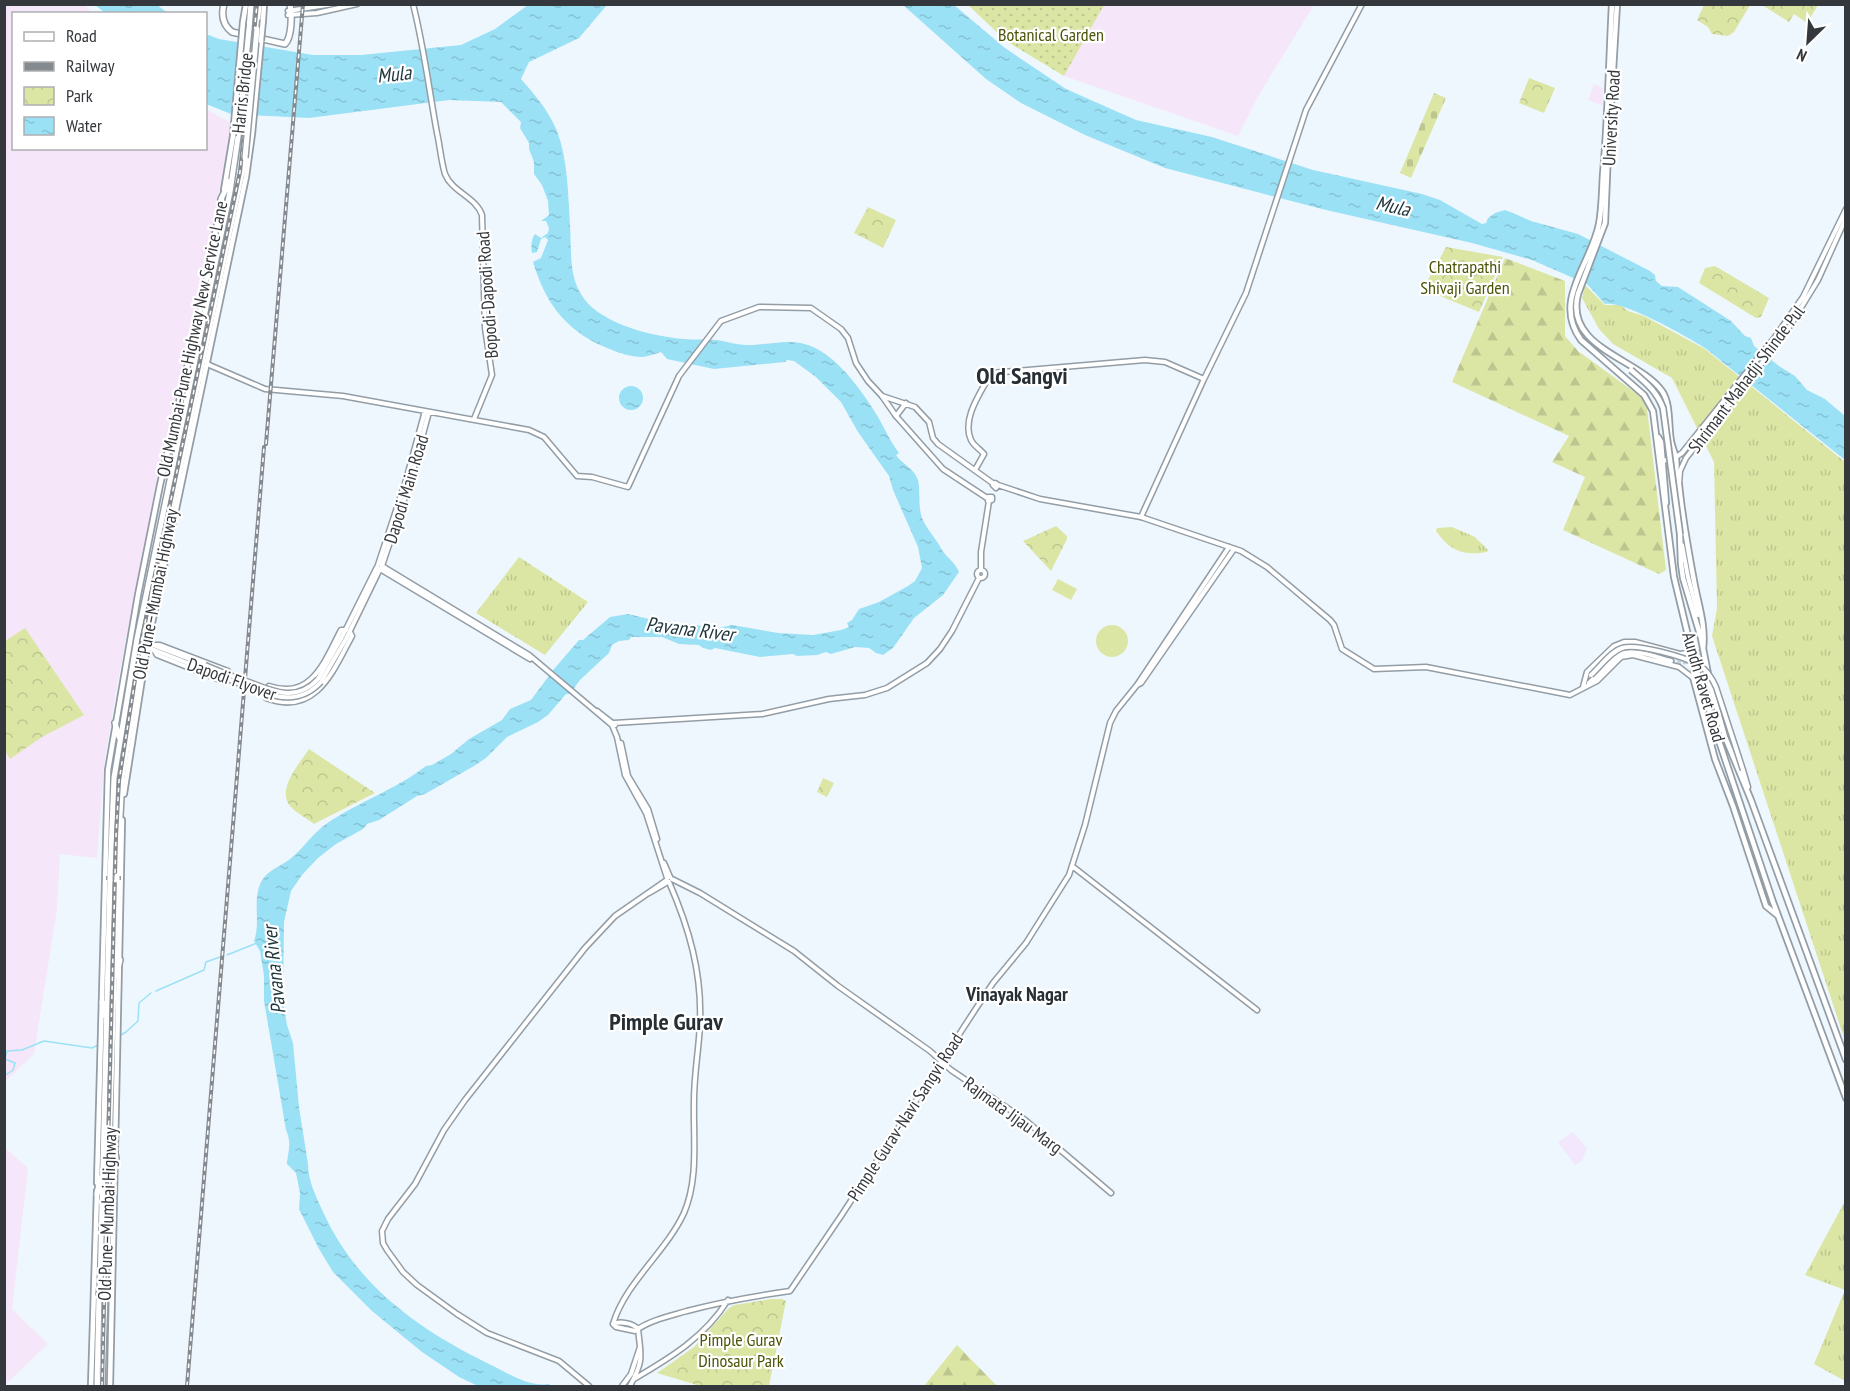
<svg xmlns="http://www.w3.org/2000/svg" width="1850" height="1391" viewBox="0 0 1850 1391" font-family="'PT Sans Narrow',sans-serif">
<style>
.commercial{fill:#f2e7fc}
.education{fill:#f6e6f9}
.grass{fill:url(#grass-tufts)}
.forest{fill:url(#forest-firs)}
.cemetery{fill:url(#cemetery-stones)}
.park{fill:url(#park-crowns)}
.garden{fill:url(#garden-dots)}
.pitch{fill:#dbe6a5}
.water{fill:url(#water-ripples)}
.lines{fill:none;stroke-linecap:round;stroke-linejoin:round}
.stream{stroke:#9be1f6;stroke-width:1.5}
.secondary-tunnel{stroke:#cad1d7;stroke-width:4;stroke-dasharray:4 2;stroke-linecap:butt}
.tertiary-casing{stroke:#939da5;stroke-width:7}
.secondary-casing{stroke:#939da5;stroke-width:7}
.primary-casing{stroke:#939da5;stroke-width:8}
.trunk-casing{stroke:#939da5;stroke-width:8}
.tertiary{stroke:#fff;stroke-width:4}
.secondary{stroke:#fff;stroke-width:4}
.primary{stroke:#fff;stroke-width:4.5}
.trunk{stroke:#fff;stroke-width:5}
.rail-casing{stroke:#848a8f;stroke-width:4}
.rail{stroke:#fff;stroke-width:1.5;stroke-dasharray:4.5;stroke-linecap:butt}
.secondary-bridge-casing{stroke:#939da5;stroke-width:7;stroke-linecap:butt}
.primary-bridge-casing{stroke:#939da5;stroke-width:8;stroke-linecap:butt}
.trunk-bridge-casing{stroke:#939da5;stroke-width:8;stroke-linecap:butt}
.secondary-bridge{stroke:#fff;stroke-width:4}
.primary-bridge{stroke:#fff;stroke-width:4.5}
.trunk-bridge{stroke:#fff;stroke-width:5}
.labels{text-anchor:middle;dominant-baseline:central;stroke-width:4.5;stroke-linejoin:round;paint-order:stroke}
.park-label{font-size:18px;fill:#4c5406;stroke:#fff}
.street-label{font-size:18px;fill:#34383c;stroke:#fff}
.water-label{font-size:20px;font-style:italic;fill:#20373e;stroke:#fff}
.neighbourhood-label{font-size:20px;font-weight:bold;fill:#272f35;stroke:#fff}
.district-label{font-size:24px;font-weight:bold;fill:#272f35;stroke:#fff}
</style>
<defs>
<pattern id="grass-tufts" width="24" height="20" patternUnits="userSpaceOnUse" patternTransform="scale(1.5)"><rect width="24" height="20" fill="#dbe6a5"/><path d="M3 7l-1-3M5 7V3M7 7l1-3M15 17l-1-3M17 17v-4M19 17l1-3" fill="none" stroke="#bdc68f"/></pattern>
<pattern id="forest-firs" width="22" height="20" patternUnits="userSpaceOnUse" patternTransform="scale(1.5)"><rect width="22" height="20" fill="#dbe6a5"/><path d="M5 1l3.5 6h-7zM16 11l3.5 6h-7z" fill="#bdc68f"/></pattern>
<pattern id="cemetery-stones" width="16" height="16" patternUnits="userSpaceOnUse" patternTransform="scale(1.5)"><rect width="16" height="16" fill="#dbe6a5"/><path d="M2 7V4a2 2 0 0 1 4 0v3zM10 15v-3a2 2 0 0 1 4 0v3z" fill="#bdc68f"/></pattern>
<pattern id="park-crowns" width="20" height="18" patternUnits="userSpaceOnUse" patternTransform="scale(1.5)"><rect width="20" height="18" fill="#dbe6a5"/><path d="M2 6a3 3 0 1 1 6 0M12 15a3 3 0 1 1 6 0" fill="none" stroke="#bdc68f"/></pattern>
<pattern id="garden-dots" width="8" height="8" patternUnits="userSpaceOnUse" patternTransform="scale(1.5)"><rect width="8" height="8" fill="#dbe6a5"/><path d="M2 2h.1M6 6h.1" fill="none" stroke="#bdc68f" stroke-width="1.8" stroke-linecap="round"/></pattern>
<pattern id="water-ripples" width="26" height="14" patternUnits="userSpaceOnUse" patternTransform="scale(1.5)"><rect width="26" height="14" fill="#9be1f6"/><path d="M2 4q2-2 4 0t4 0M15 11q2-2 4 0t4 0" fill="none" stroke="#86c2d4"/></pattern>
</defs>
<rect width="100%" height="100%" fill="#eff7fe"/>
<path class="commercial" d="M1573 1132 1587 1149 1582 1161 1575 1165 1558 1142Z"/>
<path class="education" d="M1104 4H1314V5L1260 93 1238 136 1064 76Z
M5 5H85L92 13 14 14V148H206V109L233 124 208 268 156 484 117 686 104 764 97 858 60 854 57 909 34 1054 5 1082Z
M1594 84 1603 88 1602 105 1588 100Z
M5 1148 28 1168 12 1309 48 1344 5 1385Z"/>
<path class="grass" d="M1585 285 1605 305H1620L1628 311 1644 316 1705 349 1845 462V1041L1712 636 1717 608 1714 462 1672 378 1613 344 1599 329 1582 298Z
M1452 527 1475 537 1488 550 1487 552C1463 556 1450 551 1436 531L1437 528Z
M519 557 588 602 545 655 476 613Z
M1845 1201 1846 1381H1845L1814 1364 1845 1290 1805 1275Z"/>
<path class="forest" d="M1505 258 1565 281V336L1578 351 1640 396 1647 408 1666 570 1659 574 1563 530 1585 477 1552 462 1569 436 1452 382Z
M957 1345 997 1386H924Z"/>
<path class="cemetery" d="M1434 93 1446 98 1411 178 1400 173Z"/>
<path class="park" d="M1704 5V4L1750 5 1734 32 1728 36 1712 34 1708 27 1697 20Z
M1762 5H1818L1807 23 1794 14 1789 22Z
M1529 78 1555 88 1544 113 1519 103Z
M868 207 896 220 883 248 854 233Z
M1446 247 1503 257 1479 312 1423 289Z
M1715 266 1769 298 1761 317 1756 318 1699 283 1705 268Z
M1056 526 1067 536V539L1051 571 1023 541Z
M25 628 84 715 42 737 10 759 4 749 5 641Z
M309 749 375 793 314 824C307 818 296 813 290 806 276 789 300 763 309 749Z
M823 778 834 783 827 797 817 792Z
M771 1299H782L786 1301 769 1386H700L657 1373 694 1347 729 1308 734 1305Z"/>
<path class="garden" d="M968 5H1104L1064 76 1006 41Z"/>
<path class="pitch" d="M1058 579 1077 589 1071 600 1052 590Z
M1096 641a16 16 0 1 1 32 0a16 16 0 1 1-32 0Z"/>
<path class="water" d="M95 5H157L168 13H105Z
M528 5H607L579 38 529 62 521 79C535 95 549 111 557 131 568 160 568 194 570 225 572 257 567 286 594 309 618 328 654 336 684 339 694 340 705 339 716 340 726 341 736 345 747 345 784 344 801 333 833 360 851 376 866 397 878 417 885 429 890 441 899 453L896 455C902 464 914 468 918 480 921 493 917 510 924 522 929 532 937 540 942 550 947 558 955 562 959 572L943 595 914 618 893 648 883 655 876 653 869 648 855 647 831 654 826 652 817 655 797 656 793 654 760 657 715 648 711 650 703 648 699 645 679 644 662 637H631L629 640 619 641 612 645 609 653 580 680 570 694H566L548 715 538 722 507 737 486 758 474 766 425 794 417 796 379 820 367 824 363 829 336 844 318 858 302 875 291 891 284 922 283 1001 287 1025 293 1043 299 1107 308 1164C308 1181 316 1196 323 1212 357 1286 418 1329 489 1364 508 1373 527 1387 549 1384L552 1386H478L459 1377 422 1352 372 1311 333 1272 319 1249 299 1209 300 1193 296 1173 287 1164C288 1151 292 1143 286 1130L264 1001V976L260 951 254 941C261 922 252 901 261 882 268 869 279 868 290 859 303 849 312 834 326 824 358 802 395 790 426 766L432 765 451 754 469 739 502 720 510 709 531 700 554 669 579 640H583L610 617 628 614 649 619 719 628 732 625 778 633 813 635 841 630 849 627 847 623 852 620 859 609 879 602 908 586 915 581 922 568 918 547 893 490 889 476 858 432 841 402 816 377 794 361 787 360 785 362 714 369 667 359 661 352C657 353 653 355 648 356 638 359 622 354 612 350 569 334 546 306 533 262L541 258 548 240 545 237 541 239 537 252 532 253C531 247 531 239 535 234L541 238 548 233 549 228 546 221H541L549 215 548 201 542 185 534 174V162L529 149V143L520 128 521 122 501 102 449 100 309 118 231 114 206 104V34L219 39 313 55H361L461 45 495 29Z
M903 5H954L1005 48 1066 89 1136 120 1212 137 1313 170 1422 194 1440 200 1482 224 1486 223 1488 218 1495 213 1505 210 1513 213 1531 221 1578 234 1650 271 1655 275 1656 281 1662 286 1678 287 1731 321 1745 336 1751 338 1754 346 1779 366 1795 376 1807 390 1825 399 1845 416V460L1705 348C1688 337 1623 300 1605 304L1587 284 1532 260 1472 243 1326 210 1165 168 1085 135 1021 103 986 79Z
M619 398a12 12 0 1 1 24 0a12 12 0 1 1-24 0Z"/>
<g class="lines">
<path class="stream" d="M227 955 257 943
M156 991 204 970 206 962 220 957
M119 1036 126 1032 138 1021 139 1003 151 993
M4 1076 13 1070 15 1063 5 1059 7 1051 22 1050 44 1041 92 1048 98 1045"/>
<path class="secondary-tunnel" d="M1698 615 1701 628
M1671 661C1687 665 1696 661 1702 645"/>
<defs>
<path id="tertiary" d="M413 4C424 47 429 90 437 133 440 146 441 161 445 174 452 192 476 197 482 215L485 328 492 375 474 419
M882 396 896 416 943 469 987 498
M975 470 984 454C980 449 974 446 971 440 961 418 982 391 991 373L1145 360 1165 362 1204 379
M988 497H992V500L988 501Z
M1141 517 1204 379 1246 293 1306 110 1362 4
M382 566 529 655 612 725 617 737 625 775 646 813 667 878
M380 569 530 659
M977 574a4 4 0 1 1 8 0a4 4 0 1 1-8 0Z
M981 570V552L989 501
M346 630H341C325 660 312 701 269 686L266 698C316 717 333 671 352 636L350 632
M154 650 157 655 225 682 228 671 160 645H154
M1137 685 1229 547
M597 711 615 725
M612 725 614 723 762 714 829 699 865 695 887 688 927 663 940 649 952 631 979 578
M621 743 628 776 648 809 657 839
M664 863 670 877
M1072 866 1257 1010
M672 879 700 893 794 951 838 986 930 1051 951 1070 1025 1120 1111 1193
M649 893 666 883
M613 1324 616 1327 635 1331C650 1320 670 1316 687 1311 721 1302 755 1296 790 1291L841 1216 975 1010 993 983 1026 943 1069 875 1085 825 1110 723 1116 711 1137 685 1141 683 1234 549
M613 1324C625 1283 666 1252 684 1213 699 1178 693 1137 694 1100 694 1074 699 1049 700 1023 702 972 689 928 669 882
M613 1324C620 1321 633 1323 638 1329
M634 1379C670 1358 705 1337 728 1300
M589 1386 559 1361 487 1333 457 1314 417 1285 403 1272 387 1250 383 1243 382 1231 388 1219 415 1184 444 1130 465 1100 585 948 615 916 667 880
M622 1386 631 1374 640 1347
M630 1386C644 1360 641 1357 638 1329"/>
<path id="secondary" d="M288 11 333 4
M288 15 317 13 357 4
M207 364 265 389 343 396 529 430 544 437 577 476 592 477 628 487 679 376 721 321 759 307 811 308 841 329 848 338 856 363 868 381 882 396 915 407 929 422 933 438 938 444 994 484
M896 416 906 403
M1663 461 1676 457 1682 453 1775 337 1803 297 1846 209
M995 483 998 485 996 488 993 485Z
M1679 484 1680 471 1686 458 1785 334 1818 280 1846 218
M998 485 1040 499 1141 517 1241 551 1267 567 1330 620 1334 625 1342 649 1374 669 1426 667 1570 695 1597 681 1621 657 1633 655 1679 667 1701 684
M1682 545 1688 577 1698 615
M378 565 406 480 425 411
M382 566 410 482 429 412
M145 642 205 665
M144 646 203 669
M318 679 343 635 377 567
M321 682 347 637 380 569
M1589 683 1619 654C1636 648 1655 657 1671 661
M1583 687 1587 672 1614 646 1624 642H1635L1680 654 1687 653 1690 646
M1743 770 1748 787"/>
<path id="primary" d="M1612 4C1609 61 1608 118 1603 174 1602 190 1602 208 1599 224 1591 265 1552 300 1581 340L1644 395 1653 411 1674 577 1695 665 1718 738 1773 902 1846 1098
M263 20 264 4
M243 22 246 4
M1611 104 1617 4
M1608 151 1605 223 1578 294C1564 348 1638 358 1662 391 1671 404 1668 426 1671 441 1672 447 1675 453 1676 458 1677 465 1676 474 1676 481L1679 484C1682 516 1688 549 1694 581 1698 604 1706 625 1703 649
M224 190 233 136
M1658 437 1661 442 1666 503
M1680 534 1681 564 1683 578 1701 638 1710 684 1725 737 1751 800 1846 1060
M1695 667 1693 677 1715 759 1733 806 1766 906 1777 915
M124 794 147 647 246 177 252 134 261 41
M97 1183 108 770 138 595 160 485 202 303 222 198
M91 1386 97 1191
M110 1386 122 820"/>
<path id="trunk" d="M224 4C221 15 223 25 232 32L285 44C292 37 292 15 290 4
M249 29 251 4
M257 29 259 4
M221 199 230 181
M115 723 119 737
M110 876 114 778 137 639 230 192 239 130
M117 876 122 777 144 641 245 158
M116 976 120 960
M102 1002 104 1015
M111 1137 116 1158
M97 1194 100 1178
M100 1287 110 880
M105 1287 117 880
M97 1386 99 1296
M102 1386 105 1296"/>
</defs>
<use href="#tertiary" class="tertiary-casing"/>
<use href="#secondary" class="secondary-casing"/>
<use href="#primary" class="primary-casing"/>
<use href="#trunk" class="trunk-casing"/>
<use href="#tertiary" class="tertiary"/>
<use href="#secondary" class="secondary"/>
<use href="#primary" class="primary"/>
<use href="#trunk" class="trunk"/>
<defs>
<path id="rail" d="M266 444 303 4
M102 1386 116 836 119 781 141 642 240 172 257 4
M187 1386 264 447"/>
</defs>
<use href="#rail" class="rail-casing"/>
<use href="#rail" class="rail"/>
<defs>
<path id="secondary-bridge" d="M205 665C219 671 234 677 249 682 274 692 297 702 318 679
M203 669C218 675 233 681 247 687 274 697 299 706 321 682
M1591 675C1600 667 1610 652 1622 648 1637 643 1685 657 1699 665 1707 670 1712 678 1716 687L1743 770"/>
<path id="primary-bridge" d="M261 41 263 20
M233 136 243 22
M1631 370C1645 382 1656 390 1663 408L1680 534"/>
<path id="trunk-bridge" d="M239 130 249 29
M245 158 257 29
M110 880V876
M117 880V876
M99 1296 100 1287
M105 1296V1287"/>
</defs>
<use href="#secondary-bridge" class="secondary-bridge-casing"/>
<use href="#primary-bridge" class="primary-bridge-casing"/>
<use href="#trunk-bridge" class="trunk-bridge-casing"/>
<use href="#secondary-bridge" class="secondary-bridge"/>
<use href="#primary-bridge" class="primary-bridge"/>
<use href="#trunk-bridge" class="trunk-bridge"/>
</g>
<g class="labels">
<g class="park-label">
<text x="1051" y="34">Botanical Garden</text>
<text x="1465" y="266">Chatrapathi<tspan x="1465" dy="21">Shivaji Garden</tspan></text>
<text x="741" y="1339">Pimple Gurav<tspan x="741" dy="21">Dinosaur Park</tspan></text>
</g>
<g class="street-label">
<text transform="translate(242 93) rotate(-84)">Harris Bridge</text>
<text transform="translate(1611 118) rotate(-87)">University Road</text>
<text transform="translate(487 295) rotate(-94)">Bopodi-Dapodi Road</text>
<text transform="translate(192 339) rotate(-78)">Old Mumbai-Pune Highway New Service Lane</text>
<text transform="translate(1746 379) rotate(-53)">Shrimant Mahadji Shinde Pul</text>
<text transform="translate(406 489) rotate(-73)">Dapodi Main Road</text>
<text transform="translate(155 594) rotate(-79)">Old Pune–Mumbai Highway</text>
<text transform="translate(232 679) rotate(20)">Dapodi Flyover</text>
<text transform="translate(1704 687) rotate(74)">Aundh Ravet Road</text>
<text transform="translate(1013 1115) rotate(36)">Rajmata Jijau Marg</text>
<text transform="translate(905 1117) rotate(-57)">Pimple Gurav-Navi Sangvi Road</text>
<text transform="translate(107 1214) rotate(-88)">Old Pune–Mumbai Highway</text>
</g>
<g class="water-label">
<text transform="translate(394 74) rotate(-6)">Mula</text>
<text transform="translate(1393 206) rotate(13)">Mula</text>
<text transform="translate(690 629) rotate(7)">Pavana River</text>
<text transform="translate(274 970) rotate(-96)">Pavana River</text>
</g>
<g class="neighbourhood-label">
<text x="1017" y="994">Vinayak Nagar</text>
</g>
<g class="district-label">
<text x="1022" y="375">Old Sangvi</text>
<text x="666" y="1021">Pimple Gurav</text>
</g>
</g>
<rect width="1850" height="1391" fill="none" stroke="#34383c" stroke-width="12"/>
<rect x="12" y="12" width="195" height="138" fill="#ffffff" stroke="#aeafb1" stroke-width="1.5"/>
<rect x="24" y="32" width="30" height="9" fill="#ffffff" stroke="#aeafb1" stroke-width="1.5"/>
<text x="66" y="42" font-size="18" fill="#34383c">Road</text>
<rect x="24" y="62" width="30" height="9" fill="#848a8f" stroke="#aeafb1" stroke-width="1.5"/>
<text x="66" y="72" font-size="18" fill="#34383c">Railway</text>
<rect x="24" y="87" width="30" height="18" fill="url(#park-crowns)" stroke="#aeafb1" stroke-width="1.5"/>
<text x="66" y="102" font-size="18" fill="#34383c">Park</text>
<rect x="24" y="117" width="30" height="18" fill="url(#water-ripples)" stroke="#aeafb1" stroke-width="1.5"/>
<text x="66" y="132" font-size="18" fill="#34383c">Water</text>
<g transform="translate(1808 42) rotate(205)" stroke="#ffffff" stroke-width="4.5" paint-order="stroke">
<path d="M0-4.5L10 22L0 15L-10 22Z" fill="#34383c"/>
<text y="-9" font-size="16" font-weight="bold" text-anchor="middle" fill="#34383c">N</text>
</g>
</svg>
